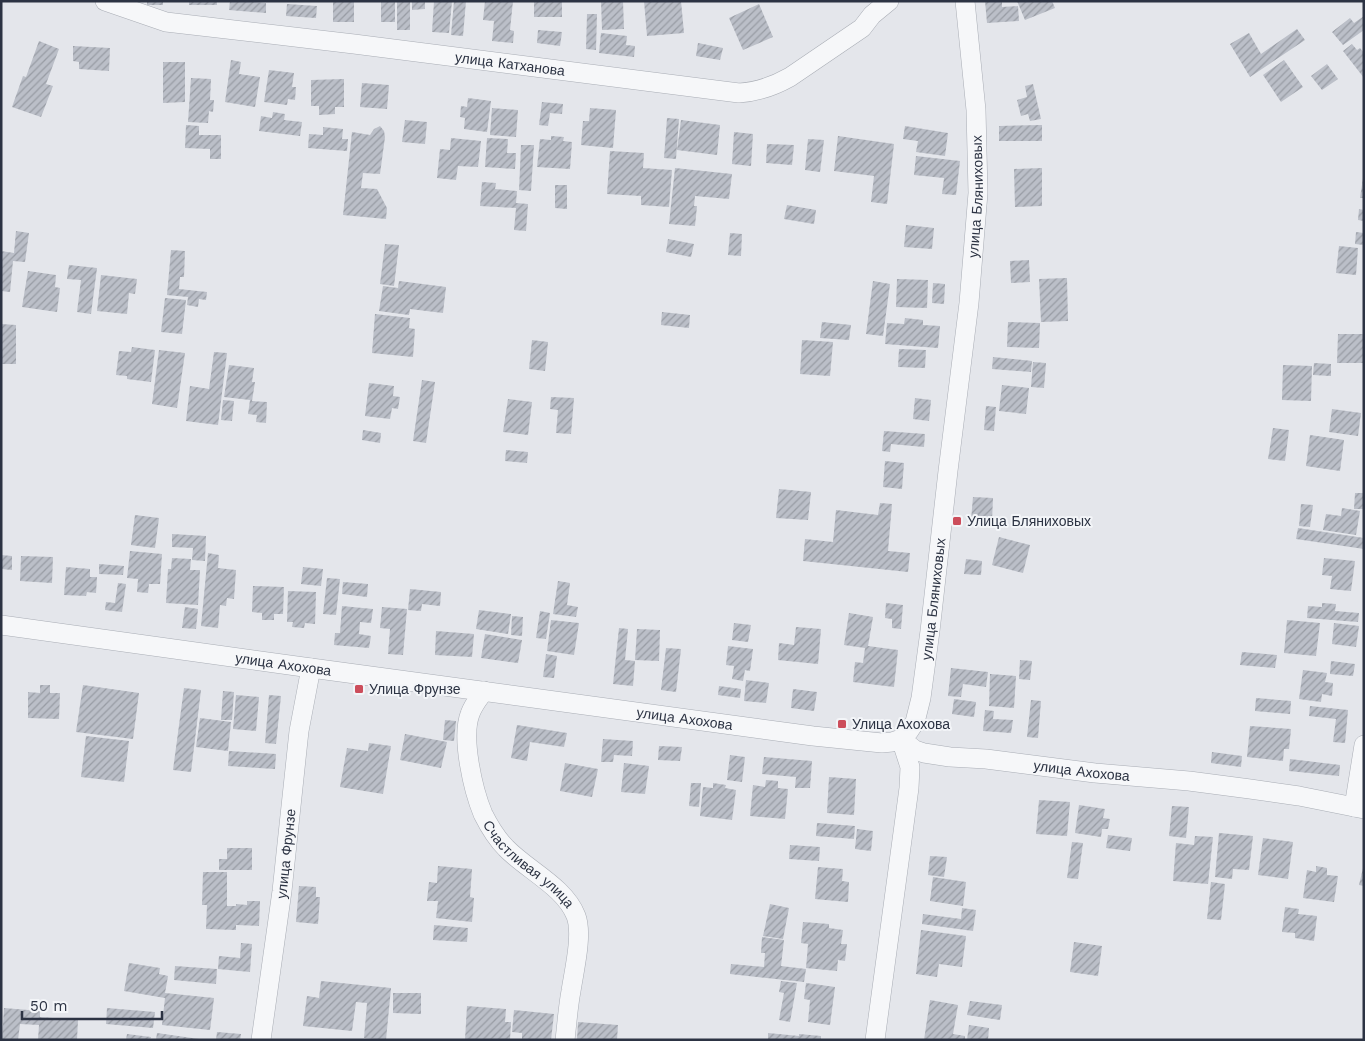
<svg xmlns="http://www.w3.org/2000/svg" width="1365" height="1041" viewBox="0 0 1365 1041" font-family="'Work Sans',sans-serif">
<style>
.building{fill:url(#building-hatch)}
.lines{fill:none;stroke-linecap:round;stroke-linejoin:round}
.street-casing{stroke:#a9adb5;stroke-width:20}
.street{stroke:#f6f7f9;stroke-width:19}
.poi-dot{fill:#cc4d5b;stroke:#f3f5f8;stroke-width:2}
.labels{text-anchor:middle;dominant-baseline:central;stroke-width:4;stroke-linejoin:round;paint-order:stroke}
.street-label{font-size:14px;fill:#2c3343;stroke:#f3f5f8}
.poi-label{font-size:14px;fill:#2c3343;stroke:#f3f5f8;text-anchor:start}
</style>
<defs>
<pattern id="building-hatch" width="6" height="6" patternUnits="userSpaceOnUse" patternTransform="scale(1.25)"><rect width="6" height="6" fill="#bbbfc8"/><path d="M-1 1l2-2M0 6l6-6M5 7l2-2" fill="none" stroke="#989ca4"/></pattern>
</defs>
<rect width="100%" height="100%" fill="#e4e6eb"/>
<path class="building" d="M147 1H163V5H147Z
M189 1H217V5H189Z
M230 1H253V2L266 3V13L229 10Z
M333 1H354V22H333Z
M381 1H395V22H381Z
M397 1H410V30H397Z
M412 1H425V9L412 10Z
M434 1H452L449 33 432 32Z
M454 1H466L463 36 451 35Z
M485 1H513L510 30 514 31 513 43 492 41 494 21 483 20Z
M534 1H562V17H534Z
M601 1H623L624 29 602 30Z
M644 1H681L684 33 647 36Z
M985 1H1002V7L1018 6 1019 21 987 23Z
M1017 1H1052L1055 8 1025 20Z
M287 4 317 6 316 18 286 16Z
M759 4 773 37 743 50 729 18Z
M587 14H597L596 50 586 49Z
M1364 16V30L1343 45 1332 32 1350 18 1354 23Z
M1297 29 1305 40 1250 77 1230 44 1249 33 1261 54Z
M538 30 562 32 560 46 537 43Z
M601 33 627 36 626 45 635 46 634 57 599 53Z
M39 41 59 49 46 84 53 86 41 117 12 107 23 76 26 77Z
M698 43 723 48 720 60 696 56Z
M1352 44 1357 50 1360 48 1364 53V78L1343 51Z
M73 46 110 48 109 71 79 69V62L73 61Z
M231 60 241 62 239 74 260 77 255 107 225 102Z
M1284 60 1303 87 1281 102 1263 75Z
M163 62H185V102L163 103Z
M1327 64 1338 79 1322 90 1311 76Z
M269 70 294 73 292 87H296L295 100 288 99 287 105 264 102Z
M191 78 211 79 210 100H214L213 112 209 111 208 123 188 122Z
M344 79V107H335V114L319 115V106H311V80Z
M362 83 389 85 387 109 360 107Z
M1033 84 1041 119 1030 121 1028 114 1021 116 1017 100 1027 97 1025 86Z
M468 98 491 101 487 132 464 129 465 118 460 117 461 106 467 107Z
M542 102 563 104 562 114 550 113 548 126 539 125Z
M492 108 518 110 516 137 490 135Z
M590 108 616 110 613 148 581 145 583 121H589Z
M273 112 285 114 284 120 302 122 300 136 259 131 261 116 272 118Z
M667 118 679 119 676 159 664 158Z
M405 120 427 122 425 144 402 142Z
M681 120 720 125 717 155 677 150Z
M186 125 199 126V135H221V159H210V149L185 148Z
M1042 125V141H999V126Z
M380 126 384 131 385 137 380 174 363 173 361 188 377 189 387 208 386 219 343 215 352 132 370 135 374 129Z
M905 126 948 133 945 156 916 152 918 141 903 139Z
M323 127 343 129 342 139H348L347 151 308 148 309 134 323 135Z
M734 132 753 134 751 166 732 164Z
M551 136 564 137 563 141 572 142 570 169 537 167 540 139 551 140Z
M838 136 894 144 887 204 871 202 874 176 834 171Z
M451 138 481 141 478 167 458 166 456 180 437 178 440 149 450 150Z
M487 138 508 139 507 153H516L515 169 485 167Z
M808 139 824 140 820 172 805 170Z
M767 144 794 145 792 165 766 163Z
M521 145H534L531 191 519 190Z
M610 151 644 153 643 168 672 170 669 207 641 205V196L607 194Z
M916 156 960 161 956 195 942 194 944 178 914 175Z
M675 168 732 174 729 199 695 196 694 206H697L695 226 669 224Z
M1042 168V206L1015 207 1014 169Z
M1363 178H1364V198H1360Z
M482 182 496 183 495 189 517 191 516 203 528 204 526 231 514 230 516 208 480 206Z
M555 185H567V209L555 208Z
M787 205 816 210 814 224 784 219Z
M1359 209 1364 210V221L1358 220Z
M906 225 934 228 932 249 904 247Z
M16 231 29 233 25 262 13 261 10 292 1 291V251L14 253Z
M1356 232 1364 233V245L1355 244Z
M730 233 742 234 741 256 728 255Z
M668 239 694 244 691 257 666 252Z
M385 244 399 245 394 286 380 284Z
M1339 246 1358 248 1356 275 1336 273Z
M171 250 185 251 184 277H180L179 289 207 292 206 300 199 299 198 307 187 305 188 297 167 295Z
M1029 260 1030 282 1011 283 1010 261Z
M69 265 97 268 91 314 77 312 81 280 67 279Z
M28 271 56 275 55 287 60 288 57 312 22 307Z
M101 275 137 279 135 294 129 293 127 314 97 311Z
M1067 278 1068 321 1041 322 1039 279Z
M897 279 928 280 927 308 896 307Z
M399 281 446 287 443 313 410 309 409 315 379 311 383 286 398 288Z
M873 281 890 284 883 336 866 334Z
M933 283 945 284 944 304 932 303Z
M165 298 186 300 182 334 161 332Z
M662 312 690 315 689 328 661 325Z
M375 314 410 318 409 328 415 329 413 357 372 353Z
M905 318 923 320V325L940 326 938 348 885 344 887 323 904 324Z
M822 322 851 325 849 340 820 338Z
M1008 322 1040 323 1039 348 1007 347Z
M1 324 16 325V364H1Z
M1338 334H1364V363H1337Z
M532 340 548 342 545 371 529 369Z
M802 340 833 342 830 376 800 374Z
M132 347 155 350 151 382 127 379V376L116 375 119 351 131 352Z
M899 349 926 350 925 368 898 367Z
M159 350 185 353 177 408 152 404Z
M214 352 227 353 218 425 186 421 190 386 209 389Z
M993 357 1032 361 1031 372 992 369Z
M1033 362 1046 363 1044 388 1031 387Z
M1314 363 1331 364V376L1313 375Z
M229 365 254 368 252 382H255L252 401 267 402 266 423 256 422 257 415 248 414 250 400 224 397Z
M1283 365 1312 366 1311 401 1282 400Z
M422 380 435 382 426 443 413 441Z
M369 383 394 386 393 396 400 397 398 409 392 408 390 419 365 416Z
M1002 385 1029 388 1026 414 999 411Z
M551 397 574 398 571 434 556 433 558 410 550 409Z
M915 398 931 400 929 421 913 419Z
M508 399 532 402 528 435 503 432Z
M223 400 234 401 232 421 221 420Z
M986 406 996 407 994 431 984 430Z
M1332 409 1361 413 1358 436 1329 432Z
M1273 428 1289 430 1285 461 1268 459Z
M363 430 381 433 380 443 362 440Z
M884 431 925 434 924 447 891 444 890 452 882 451Z
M1310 435 1344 440 1340 471 1306 466Z
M506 450 528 452 527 463 505 461Z
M885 461 904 463 902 489 883 487Z
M779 489 811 492 808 520 776 518Z
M1355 493H1364V509H1354Z
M973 497 993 498 992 521 971 520Z
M880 503 892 504 888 551 910 553 908 572 803 561 805 539 833 542 836 510 878 515Z
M1301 504 1313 505 1310 527 1299 526Z
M1342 508 1360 511 1356 535 1323 530 1326 514 1341 516Z
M135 515 159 518 155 548 131 545Z
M1298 528 1364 538V549L1296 539Z
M172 534 206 536 205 561 192 560 193 548 172 547Z
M999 537 1030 545 1023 573 992 565Z
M130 551 162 554 160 584H149L148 593 137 592 138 579 127 578Z
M208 553 219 555 218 568 236 570 234 599 227 598 226 606 220 605 218 628 201 626Z
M1 555 12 556V570L1 569Z
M21 556 53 557 52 583 20 581Z
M172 558 191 559 190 570H200L198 605 166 603 168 569H171Z
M1324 558 1355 561 1351 591 1330 589 1332 576 1322 575Z
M966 559 982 561 981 575 964 574Z
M99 564 124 566 123 575 99 574Z
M66 567 90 569V577H97L96 593 87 592 86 596 64 595Z
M303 567 323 569 321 586 301 584Z
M327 578 340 579 336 615 323 614Z
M558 581 570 583 567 605 578 607 576 617 553 614Z
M343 582 368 584 367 597 342 594Z
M118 583 126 584 122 612 105 610 106 602 115 603Z
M253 586 284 587 283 614H274V620H262V613L252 612Z
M410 589 441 592 440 606 422 604 421 611 408 610Z
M288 591 316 592 315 624 305 623 304 628 292 627 293 622H287Z
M886 603 903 605 901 629 892 628V619L885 618Z
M1322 603 1336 604 1335 611 1359 613 1358 622 1307 618 1308 606 1322 607Z
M342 606 373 609 371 623 360 622 359 634 371 636 369 648 334 645 335 633H340Z
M185 607 198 609 196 629 182 628Z
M382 607 407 609 403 655 388 654 390 629 380 628Z
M479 610 511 614 508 634 476 629Z
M540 611 550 613 546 639 536 638Z
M849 613 873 617 868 646 898 650 894 687 853 682 855 662 863 663 865 648 844 645Z
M512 616 523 617 522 636 511 635Z
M551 620 579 623 574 655 547 651Z
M1287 620 1320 623 1316 656 1284 653Z
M734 623 751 625 748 642 732 640Z
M1334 623 1359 626 1356 647 1332 644Z
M796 627 821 629 818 664 778 660 779 643 794 645Z
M619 628 628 629 625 660 635 661 633 686 613 684Z
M637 629 660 630 659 661 635 660Z
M436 631 474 634 472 657 435 655Z
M485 634 522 640 518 663 481 658Z
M728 646 753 649 750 671 745 670 743 681 732 679 734 666 726 665Z
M666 648 681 649 676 692 661 690Z
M1242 652 1277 655 1275 668 1240 665Z
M546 654 557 656 554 678 543 677Z
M1020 660 1032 661 1030 680 1019 679Z
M1331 661 1355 664 1353 676 1330 674Z
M951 668 988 672 986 687 963 684 961 697 948 696Z
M1303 670 1327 673 1325 682 1333 683 1332 696 1322 694 1321 702 1299 699Z
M990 674 1016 676 1014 708 989 706Z
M746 680 769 683 766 703 744 701Z
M40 685H50V693H60L59 719 28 718V692L40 693Z
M83 685 139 693 133 739 76 732Z
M719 686 741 689 740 698 718 695Z
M184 688 201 690 191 772 173 770Z
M793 689 817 692 814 711 791 708Z
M223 691 234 692 232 720H221Z
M236 695 259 697 256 731 233 729Z
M269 695 281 696 276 744 265 743Z
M1256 698 1291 701 1290 714 1255 711Z
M954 699 976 702 974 717 952 714Z
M1031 700 1041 701 1038 738 1027 737Z
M1310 706 1348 710 1345 743 1333 742 1336 719 1309 716Z
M985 710 994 711 993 719 1013 720 1011 733 983 731Z
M200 718 231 722 228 751 196 747Z
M445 720 456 721 454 741 443 740Z
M517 725 567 733 564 747 530 742 527 761 511 758Z
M1250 726 1291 729 1289 749H1284L1283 761 1247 757Z
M405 734 447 742 441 768 400 760Z
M86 736 129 741 124 782 81 777Z
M603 739 633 741 632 756 614 755 613 762H601Z
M369 743 391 746 383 794 340 787 347 748 368 751Z
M659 746 682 747 680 761 658 760Z
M229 751 276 754 275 769 228 766Z
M1212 752 1242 756 1241 767 1211 763Z
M730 755 745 757 742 782 727 780Z
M764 757 812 761 810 788H795L796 777 762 774Z
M1290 759 1340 765 1339 776 1289 771Z
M565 763 598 769 592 797 560 791Z
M624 763 649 766 645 794 621 792Z
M829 777 856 779 854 815 827 813Z
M766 780 778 781V788L788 789 785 819 750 816 753 785 765 787Z
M691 783H701L699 807 689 806Z
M713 783 726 785 725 788 736 790 732 820 700 816 703 787 713 788Z
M1039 800 1070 802 1067 836 1036 834Z
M1079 805 1105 809 1103 818 1110 819 1108 829H1102L1101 837 1075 833Z
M1172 806 1189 807 1186 838 1169 836Z
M817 823 855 826 854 839 816 836Z
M857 829 873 831 871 851 855 849Z
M1219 833 1253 836 1249 870 1233 869 1232 879 1215 877Z
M1108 835 1132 838 1130 851 1106 848Z
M1195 836 1213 837 1208 884 1173 881 1176 843 1194 845Z
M1263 838 1293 842 1288 879 1258 875Z
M1072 842 1083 843 1078 879 1067 878Z
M790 845 820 847 819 861 789 859Z
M227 848H252V870H219V859H227Z
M930 856 947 857 944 877 928 875Z
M438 866 472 869 470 897 474 898 472 922 436 918 438 901H427L429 882 437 883Z
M1316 866 1327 868V875L1338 876 1334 902 1303 898 1307 870 1316 872Z
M818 867 843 869 842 881 849 882 848 902 815 899Z
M1363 868H1364V886L1359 885Z
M203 872H227V906H236V904L247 905V901H260L259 926 236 925V930L206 929 207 905H202Z
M933 877 966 882 963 906 930 901Z
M1211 882 1225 884 1221 920 1207 919Z
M299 886 316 887V897H320L318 924 296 922Z
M770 904 789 908 783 939 763 936Z
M1285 907 1299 909 1298 914 1317 916 1314 941 1295 938V933L1282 932Z
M962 908 976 910 973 931 922 924 923 914 961 919Z
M803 922 829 924V928L843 930 841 944H847L845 961 838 960 837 971 806 968 808 944 801 943Z
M434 925 468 928 467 942 433 940Z
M921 930 966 936 962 967 939 964 937 977 916 974Z
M762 937 784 940 781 966 806 969 804 982 730 974 731 964 764 967 765 953H761Z
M1074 942 1102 946 1098 976 1070 972Z
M241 943 252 944 250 972 218 969 219 956 240 958Z
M129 963 160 968 159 974 168 976 165 993 214 998 210 1030 162 1025 165 998 124 991Z
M175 966 217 969 216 984 174 980Z
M321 981 391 988 386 1040 364 1038 367 1003 356 1002 352 1031 303 1026 307 996 319 998Z
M781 981 797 983 790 1022 779 1020 784 993 779 992Z
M806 983 835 987 830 1025 808 1022 810 1000 804 999Z
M393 993H421V1014L393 1013Z
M930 1000 958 1005 953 1034 965 1036V1040H924Z
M970 1001 1002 1005 1000 1020 967 1015Z
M467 1006 506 1009 505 1022H511L510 1040H465Z
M4 1008 40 1011V1017L78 1020 77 1040H38L39 1025 20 1024 18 1040H2Z
M107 1008 155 1012 153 1028 106 1024Z
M514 1010 554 1014 551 1040H522V1033L512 1032Z
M578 1022 618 1025 617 1040H577Z
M969 1025 989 1028 988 1040H967Z
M217 1032 241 1034 240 1040H216Z
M157 1033 199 1039V1040H156Z
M768 1033 799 1036V1034L821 1036V1040H768Z
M127 1034 151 1037 150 1040H126Z"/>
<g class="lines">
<defs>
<g id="street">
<path id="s1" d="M105 1 166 22 354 44 739 93C757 92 774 86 790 77L862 28 872 15 889 1"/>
<path id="s2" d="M1 625 311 668 813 736 882 743 892 742 901 739 909 731 915 722 921 698 930 631 948 471 969 303 978 193 976 110 965 1"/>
<path id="s3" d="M484 691C479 698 473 705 470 714 461 738 473 790 483 814 489 826 496 838 506 848 527 870 565 887 576 916 583 934 574 971 571 991 568 1007 567 1023 565 1040"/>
<path id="s4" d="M901 739 915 750 924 753 950 757 986 759 1095 773 1189 781 1250 789 1299 796 1364 809"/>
<path d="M1354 807 1364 745"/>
<path id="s5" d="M261 1040 282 891 299 731 311 668"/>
<path d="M875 1040 909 788 910 767 901 739"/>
</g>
</defs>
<use href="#street" class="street-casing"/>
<use href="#street" class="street"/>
</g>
<g class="poi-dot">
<rect x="952" y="516" width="10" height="10" rx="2.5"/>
<rect x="354" y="684" width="10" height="10" rx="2.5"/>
<rect x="837" y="719" width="10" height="10" rx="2.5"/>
</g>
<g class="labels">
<g class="street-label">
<text stroke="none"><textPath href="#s1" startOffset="411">улица Катханова</textPath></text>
<text stroke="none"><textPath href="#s2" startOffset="1460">улица Бляниховых</textPath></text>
<text stroke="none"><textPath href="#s2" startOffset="1055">улица Бляниховых</textPath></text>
<text stroke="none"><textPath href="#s2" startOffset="285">улица Ахохова</textPath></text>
<text stroke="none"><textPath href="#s2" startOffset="690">улица Ахохова</textPath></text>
<text stroke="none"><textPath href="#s4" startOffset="186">улица Ахохова</textPath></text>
<text stroke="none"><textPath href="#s5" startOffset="188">улица Фрунзе</textPath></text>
<text stroke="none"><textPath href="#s3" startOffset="198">Счастливая улица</textPath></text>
</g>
<g class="poi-label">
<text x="967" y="521">Улица Бляниховых</text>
<text x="369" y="689">Улица Фрунзе</text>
<text x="852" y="724">Улица Ахохова</text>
</g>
</g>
<rect width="1365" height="1041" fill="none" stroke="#2c3343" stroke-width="5"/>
<path d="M22 1011v8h140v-8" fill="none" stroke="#2c3343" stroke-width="2.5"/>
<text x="30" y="1011" font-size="15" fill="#2c3343" stroke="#f3f5f8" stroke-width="4" paint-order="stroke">50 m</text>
</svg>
